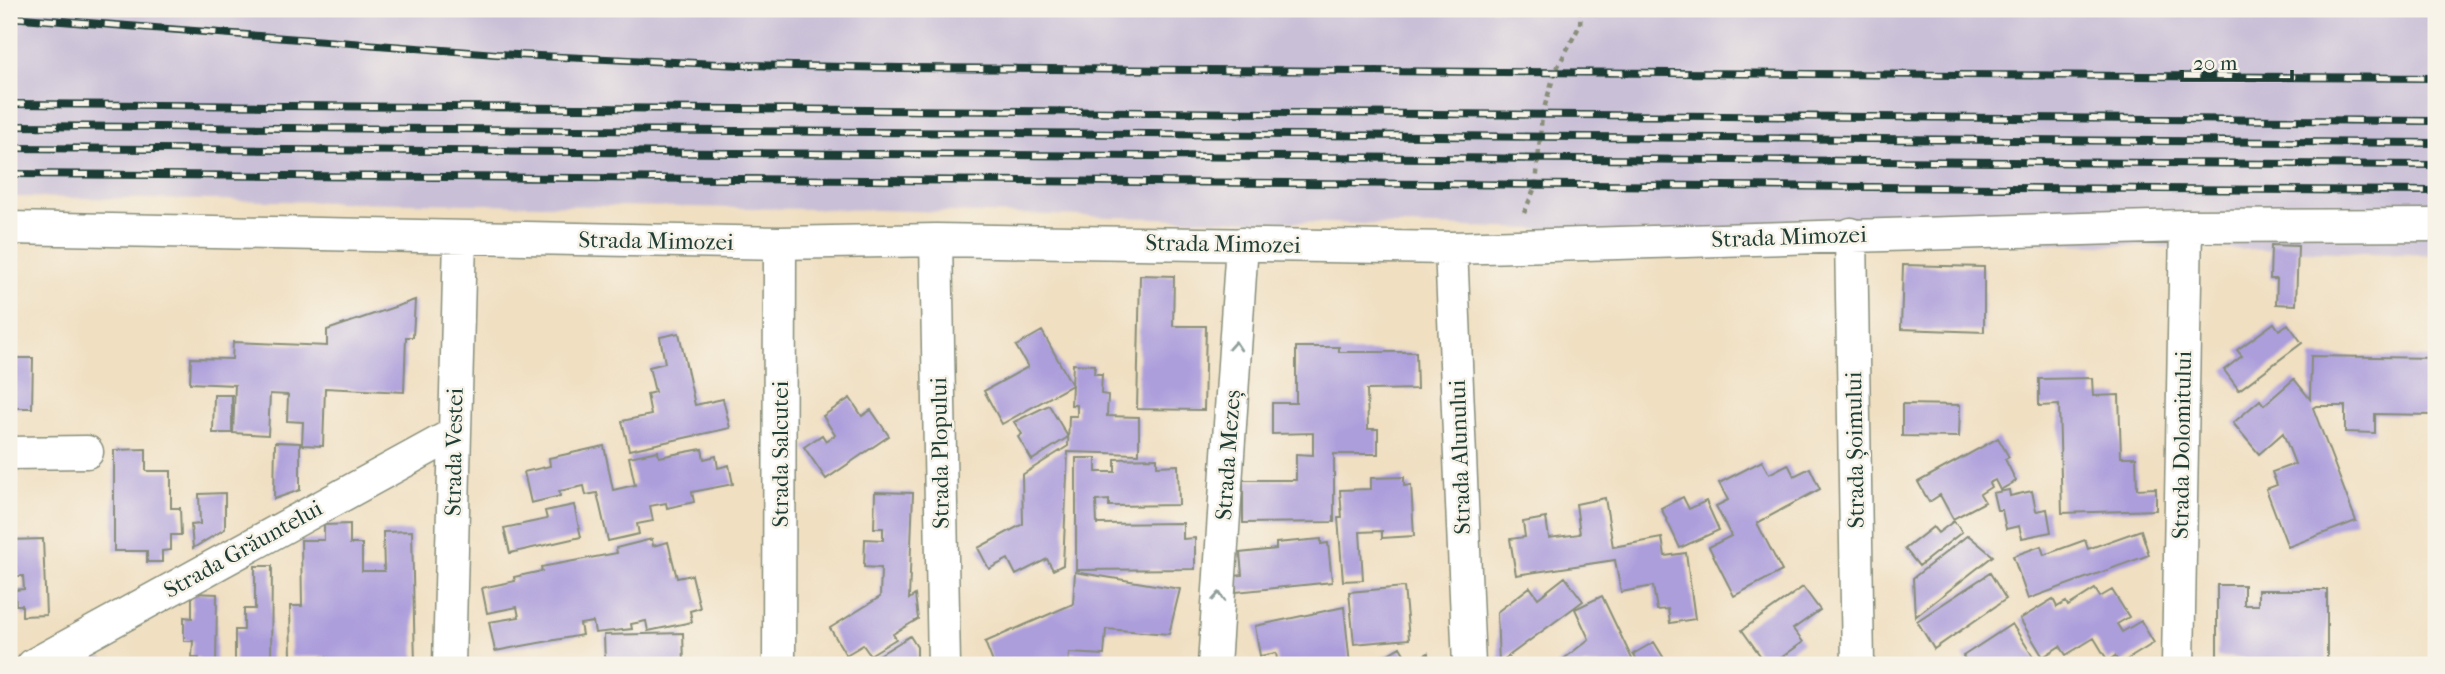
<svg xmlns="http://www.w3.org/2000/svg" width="2445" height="674" viewBox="0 0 2445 674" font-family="'IM FELL French Canon',serif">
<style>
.industrial{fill:#c9bfd7}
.building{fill:#ac9ddb}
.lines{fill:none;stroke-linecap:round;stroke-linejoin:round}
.minor-casing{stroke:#888e7a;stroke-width:35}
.path{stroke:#888e7a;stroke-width:4.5;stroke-dasharray:5 5;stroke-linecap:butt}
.minor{stroke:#fff;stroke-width:32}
.rail-casing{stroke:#1f3d34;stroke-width:8}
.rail{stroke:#f7f3e8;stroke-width:5;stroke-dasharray:16;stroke-linecap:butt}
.oneway{stroke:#8f9e9a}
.labels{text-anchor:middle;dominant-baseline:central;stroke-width:5;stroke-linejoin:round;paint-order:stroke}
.street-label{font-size:23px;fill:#1f3d34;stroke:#f7f3e8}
</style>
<rect width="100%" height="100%" fill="#f7f3e8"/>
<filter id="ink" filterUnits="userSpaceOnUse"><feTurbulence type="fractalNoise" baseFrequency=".0143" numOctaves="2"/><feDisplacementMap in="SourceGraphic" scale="14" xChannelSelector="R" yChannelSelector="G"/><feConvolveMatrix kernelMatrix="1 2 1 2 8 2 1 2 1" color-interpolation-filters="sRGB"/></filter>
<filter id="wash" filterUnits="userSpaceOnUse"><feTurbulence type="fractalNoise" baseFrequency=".00686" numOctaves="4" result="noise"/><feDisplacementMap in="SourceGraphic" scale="28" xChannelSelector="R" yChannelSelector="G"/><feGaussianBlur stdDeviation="1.57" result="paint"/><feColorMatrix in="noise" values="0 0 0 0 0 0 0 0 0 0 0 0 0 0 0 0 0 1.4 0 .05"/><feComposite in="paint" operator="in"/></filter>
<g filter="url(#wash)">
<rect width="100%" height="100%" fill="#f0dfc1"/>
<path class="industrial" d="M9 9H2436V255L877 210 9 197Z"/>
<g id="blocks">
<path class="building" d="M2271 245 2298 246 2296 305 2276 304 2277 279H2270Z
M1903 265 1984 267V332L1901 329Z
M1140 275 1174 276 1173 326H1206L1204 410 1137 409Z
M415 300 413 337H406L404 392 325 388 323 446 302 445 303 422 287 421 288 395 270 394 268 435 233 433 235 385 190 383 191 358 232 359 233 342 327 346V330Z
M2274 323 2279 330 2288 324 2302 343 2239 390 2224 370 2242 356 2237 350Z
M1042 331 1072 385 1002 424 984 391 1028 367 1016 346Z
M679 333 695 405 723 399 730 428 629 450 622 421 651 415 647 394 655 392 649 367 665 363 660 337Z
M1296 347H1339V352H1416L1417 389 1367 390 1368 429H1378V454H1334V522L1243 523V480H1296V454L1313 455V433L1272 434V403H1296Z
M2311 356 2436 358V415L2375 414V433L2345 432V406H2316L2313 408 2356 521 2288 547 2266 489 2277 485 2272 472 2295 464 2283 433 2259 454 2233 423 2260 400 2264 405 2294 379 2310 399Z
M9 358H33L32 408H9Z
M1073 364 1095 365 1094 374H1102L1101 394 1108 395 1107 416 1139 417V454L1068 452 1063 565 1053 570 1047 559 1016 575 1008 559 989 569 978 548 1023 524 1022 475 1068 446 1069 416H1077V405H1071Z
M2092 378 2093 396 2119 395 2121 457H2136L2137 489 2156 488V510L2062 513 2059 405 2039 406V379Z
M214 395H232V433H213Z
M850 398 862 416 871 410 889 436 826 479 804 447 822 435 826 441 835 435 823 416Z
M1902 404 1960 405 1959 437 1902 436Z
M1049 405 1068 437 1032 460 1018 437 1022 434 1014 422Z
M1998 438 2009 457 2005 459 2016 481 2000 490 1995 480 1989 483 1991 487 1980 494 1985 502 1953 519 1940 495 1929 502 1918 482Z
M275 442 300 443V490L274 499Z
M604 446 613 490 635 485 629 457 658 451 659 457 702 449 704 459 716 456 718 468 729 465 733 484 692 492 694 502 667 508 666 503 650 506 653 521 637 524 639 534 608 541 597 493 586 495 584 486 559 491 560 496 531 503 524 472 550 466 549 458Z
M146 449V471H171V508H180L181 535H171V550L162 551V562H147V551H114V450Z
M1076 458H1096V472H1115V459L1157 458V466L1178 465 1179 505 1109 506V500L1096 501 1097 524 1183 523V539L1195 538V569L1076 570Z
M1762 461 1769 474 1788 464 1794 476 1810 468 1820 489 1757 523 1782 571 1734 596 1709 547 1731 536 1716 506 1728 500 1719 483Z
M1404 477V486L1411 485 1414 536 1382 538V531L1360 532 1363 580 1343 581 1338 518H1342L1340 490 1371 489V478Z
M2009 490 2010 496 2032 491 2036 511 2047 509 2051 532 2022 538 2019 526 2006 529 2002 510H1997L1993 493Z
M875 492 913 493 909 599 915 595 918 619 893 634 896 639 870 655 863 645 846 655 830 628 880 597 881 568 864 567 865 539 883 540V528H874Z
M225 493V529L193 548 191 525 200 524 199 494Z
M1683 497 1689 509 1706 501 1719 530 1680 548 1661 508Z
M1605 498 1613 547 1662 538 1665 556 1686 553 1695 619 1670 623 1668 609 1657 610 1653 586 1621 592 1615 560 1516 575 1510 539 1525 537 1523 522 1546 518 1549 538 1580 534 1576 504Z
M574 505 581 537 510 553 504 528 547 519 545 511Z
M1954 521 1962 532 1919 566 1905 549 1933 527 1938 533Z
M350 524V544H362V571H384L383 532 412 531 415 665H326V657H291L290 606H302L301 540H324V525Z
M2141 530 2149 555 2028 599 2013 556 2041 546 2044 555 2085 540 2088 549Z
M1968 535 1993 556 1915 617 1913 578Z
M43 539 46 615 22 616V605H16L15 590 24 589 23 576H9V540Z
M652 539 653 546 668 542 677 578 692 575 700 608 690 611 692 622 648 631 646 621 631 624 632 629 595 633 593 622 580 624 582 635 577 636 495 651 489 622 519 617 517 607 487 613 482 588 515 581 514 577 542 571 541 567 617 553 616 548Z
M1321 539V544L1328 543 1332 582 1236 592 1235 576 1242 575 1240 553 1276 549V543Z
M255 566H272L271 665H235V630H244V609H255Z
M1075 572 1180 589 1169 634 1106 629 1104 655 1069 653 1068 665H994L985 642 1073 604Z
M1990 573 2006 599 1934 649 1917 621Z
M1565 577 1583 601 1499 663 1497 612 1530 587 1538 598Z
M2217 585H2244V605H2258V590H2327V665H2243V658L2217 657Z
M1404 587 1409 639 1354 644 1349 592Z
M1803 587 1820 610 1793 629 1803 642 1771 665H1767L1742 630Z
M2095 589 2100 597 2112 590 2129 617 2117 624 2122 632 2141 621 2154 643 2120 664 2115 656 2108 661 2094 638 2066 655 2060 646 2043 657 2020 619 2053 599 2057 607 2066 602 2068 606Z
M192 593 217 594 216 665H199V658H192L193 641H184V617L192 618Z
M1602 596 1635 665H1556L1589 639 1575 609Z
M1344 607 1350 665H1278L1276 653 1260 656 1255 626Z
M2012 624 2038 664 1969 665 1963 656Z
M683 633 684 664 605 665 604 635Z
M910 636 917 647V662L911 665H863Z
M1654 642 1668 665H1640L1633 654Z
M1400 647 1410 664 1428 653 1429 665H1370Z
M71 658H104V665H71Z
M1141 660 1165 663 1164 665H1140Z"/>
</g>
</g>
<g filter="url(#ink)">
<use href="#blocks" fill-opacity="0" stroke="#888e7a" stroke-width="2"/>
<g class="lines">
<defs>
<path id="minor" d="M9 228 780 243 936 240 1451 248 2186 226 2436 225
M1851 234 1858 665
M936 240 944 665
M1451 248 1469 665
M9 453 87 452
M33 665 454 434
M449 665 460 238
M779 665 780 243
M1214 665 1242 244
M2178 665 2186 226"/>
</defs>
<use href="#minor" class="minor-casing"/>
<path class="path" d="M1524 213 1536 185 1542 115 1555 72 1580 25 1581 9"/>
<use href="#minor" class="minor"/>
<defs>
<path id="rail" d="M9 17 496 54 741 65 900 68 2436 78
M9 104 2436 121
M9 126 2436 143
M9 148 2436 165
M9 174 2436 191"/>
</defs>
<use href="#rail" class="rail-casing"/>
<use href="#rail" class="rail"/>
</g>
<defs><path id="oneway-chevron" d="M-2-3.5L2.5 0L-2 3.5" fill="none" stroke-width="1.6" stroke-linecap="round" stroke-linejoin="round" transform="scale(1.75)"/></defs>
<g class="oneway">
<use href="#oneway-chevron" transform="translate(1235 346) rotate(-86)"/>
<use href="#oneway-chevron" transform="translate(1219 597) rotate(-86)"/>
</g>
</g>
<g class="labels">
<g class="street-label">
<text transform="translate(1789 237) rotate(-2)">Strada Mimozei</text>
<text transform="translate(656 241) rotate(1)">Strada Mimozei</text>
<text transform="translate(1223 244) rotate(1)">Strada Mimozei</text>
<text transform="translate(2182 445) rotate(-89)">Strada Dolomitului</text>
<text transform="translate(1855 450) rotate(-91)">Strada Șoimului</text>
<text transform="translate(454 452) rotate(-89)">Strada Vestei</text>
<text transform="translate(940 453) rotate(-91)">Strada Plopului</text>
<text transform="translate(780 454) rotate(-90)">Strada Salcutei</text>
<text transform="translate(1228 455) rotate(-86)">Strada Mezeș</text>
<text transform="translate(1460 457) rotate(-92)">Strada Alunului</text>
<text transform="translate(243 549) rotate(-29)">Strada Grăuntelui</text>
</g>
</g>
<rect width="2445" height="674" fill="none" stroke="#f7f3e8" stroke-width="35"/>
<path d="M2182 70v10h110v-10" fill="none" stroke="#1f3d34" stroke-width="3.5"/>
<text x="2193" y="70" font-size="21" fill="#1f3d34" stroke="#f7f3e8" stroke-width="5" paint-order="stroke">20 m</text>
</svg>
